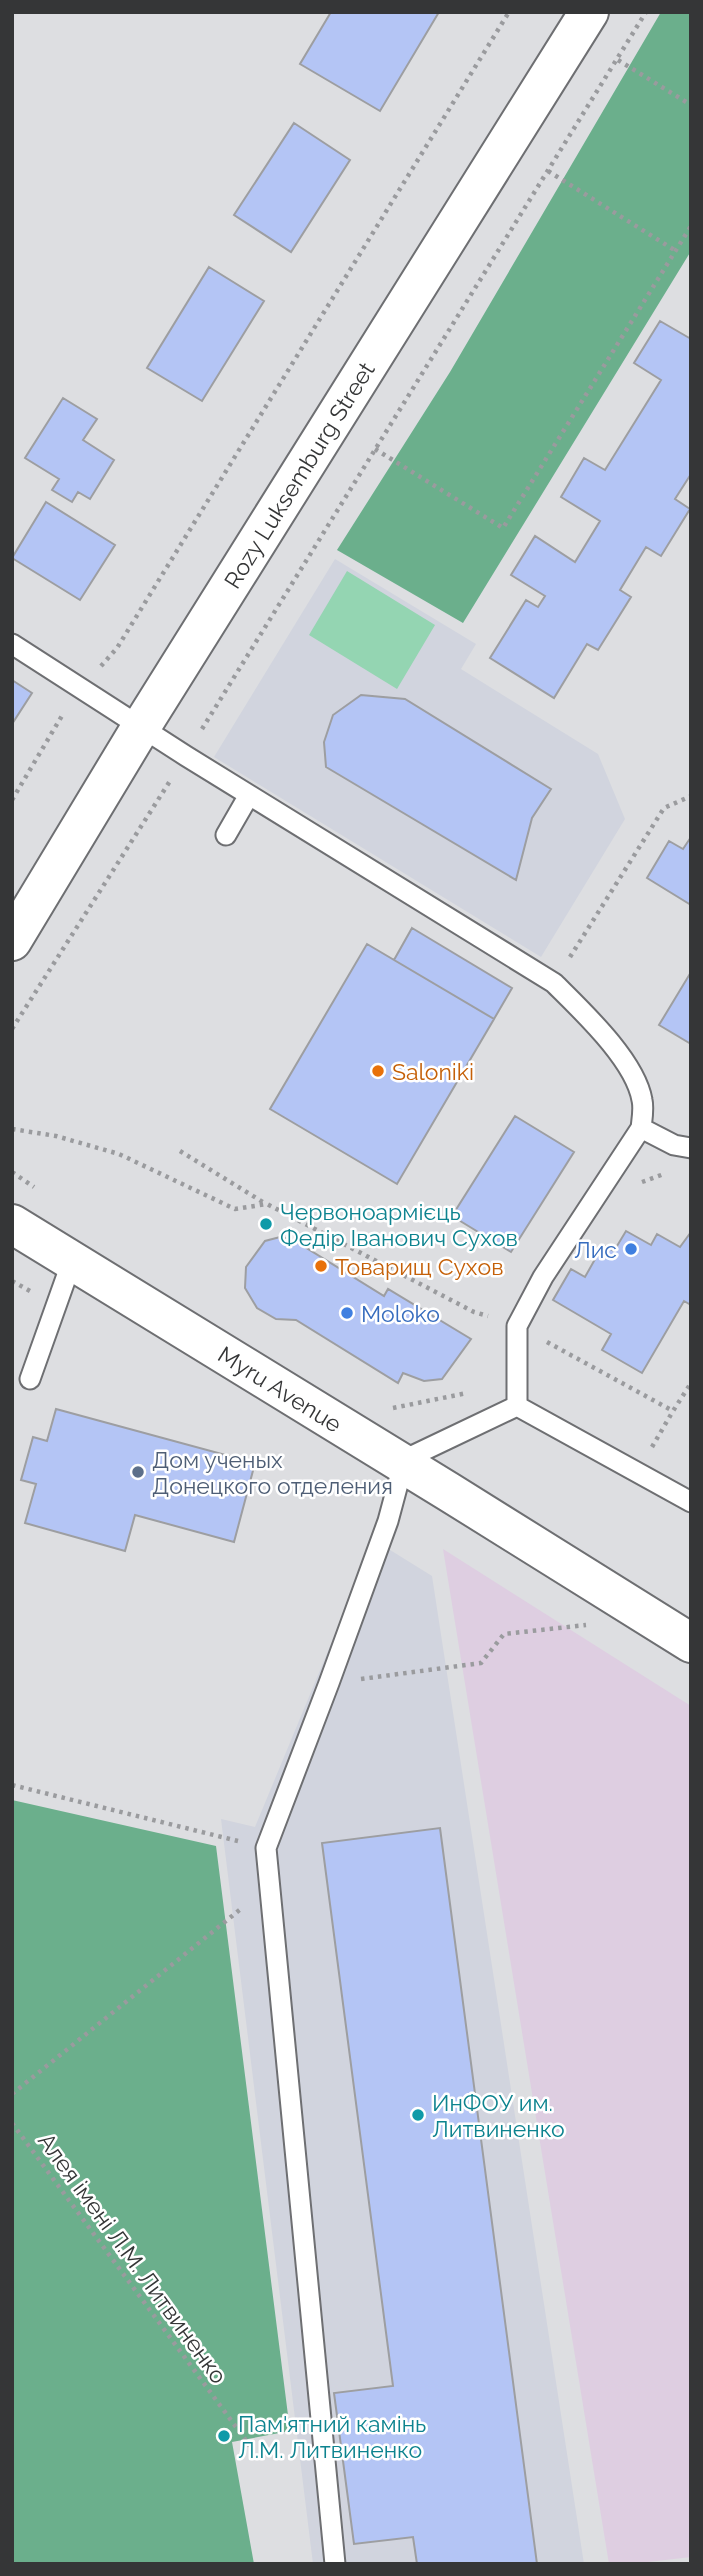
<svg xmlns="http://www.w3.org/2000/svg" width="703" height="2576" viewBox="0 0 703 2576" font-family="Raleway,sans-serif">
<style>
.built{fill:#d1d4de}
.industrial{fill:#decee1}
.green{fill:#94d5b2}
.forest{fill:#6baf8c}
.building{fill:#b4c5f5;stroke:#9d9ea1;stroke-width:2}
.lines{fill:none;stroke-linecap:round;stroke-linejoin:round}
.lane-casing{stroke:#6e6f72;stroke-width:23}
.street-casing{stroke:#6e6f72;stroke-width:42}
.secondary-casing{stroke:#6e6f72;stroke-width:42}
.path{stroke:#9a9b9e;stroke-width:4.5;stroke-dasharray:3.5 5;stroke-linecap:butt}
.lane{stroke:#fff;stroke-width:19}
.street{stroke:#fff;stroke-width:38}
.secondary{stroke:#fff;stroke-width:38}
.food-dot{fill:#e8710a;stroke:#fff;stroke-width:2.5}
.culture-dot{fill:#0f9aa8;stroke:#fff;stroke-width:2.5}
.shop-dot{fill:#3f7fe0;stroke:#fff;stroke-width:2.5}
.service-dot{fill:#5c6f8a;stroke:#fff;stroke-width:2.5}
.labels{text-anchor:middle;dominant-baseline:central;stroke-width:5;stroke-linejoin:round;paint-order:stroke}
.street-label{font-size:23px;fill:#353637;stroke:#fff}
.food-label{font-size:23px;fill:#c56008;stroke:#fff;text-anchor:start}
.culture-label{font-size:23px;fill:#0d838f;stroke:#fff;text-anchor:start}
.shop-label{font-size:23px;fill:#366cbe;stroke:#fff;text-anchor:end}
.service-label{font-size:23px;fill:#4e5e75;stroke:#fff;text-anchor:start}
</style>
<rect width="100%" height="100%" fill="#dddee1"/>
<path class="built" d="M335 559 476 644 461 669 598 754 625 819 541 957 214 757Z
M374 1540 432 1576 584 2564H313L221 1819 255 1827Z"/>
<path class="industrial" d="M443 1549 691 1706V2557L631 2564H609Z"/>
<path class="green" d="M347 571 435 625 397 689 309 635Z"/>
<path class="forest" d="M661 12H691V251L463 623 337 550 450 372Z
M12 1800 216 1846 290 2431 232 2442 254 2564H12Z"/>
<path class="building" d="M331 12H439L380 111 300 64Z
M294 123 350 160 291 252 234 215Z
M209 267 264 301 202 401 147 368Z
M660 321 691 339V474L675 499 690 509 661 556 646 547 620 590 631 597 598 650 587 644 554 698 490 658 526 600 538 607 545 596 511 575 535 536 575 562 600 521 561 497 584 458 605 470 661 380 634 363Z
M63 398 97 419 83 440 114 460 90 499 78 492 72 502 52 490 59 479 25 458Z
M46 502 115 545 80 600 12 558Z
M12 680 32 693 12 724Z
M361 695 405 699 551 789 532 818 516 880 326 767 324 742 333 715Z
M691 837V905L647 878 669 841 683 849Z
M412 928 512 988 494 1019 394 960Z
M367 944 494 1019 397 1184 270 1109Z
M691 972V1044L659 1025Z
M515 1116 574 1152 511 1252 452 1216Z
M626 1231 651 1245 657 1234 680 1247 691 1232V1305L684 1301 642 1373 602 1350 611 1334 553 1300 571 1269 585 1277 603 1245 614 1251Z
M280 1237 295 1241 384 1296 388 1289 471 1339 442 1379 424 1381 403 1373 398 1383 296 1320 276 1319 257 1308 245 1288 246 1267 265 1241Z
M56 1409 255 1463 234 1542 135 1515 125 1551 25 1523 36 1484 21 1480 33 1437 47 1441Z
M440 1828 537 2564H417L413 2537 354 2544 334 2393 393 2386 322 1843Z"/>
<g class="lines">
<defs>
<path id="lane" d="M12 644 186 756 554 983C582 1011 635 1060 642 1100 644 1109 642 1119 641 1128
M226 835 249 795
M30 1379 72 1261
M517 1406V1326L543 1277 641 1128 674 1145 691 1148
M335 2564 266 1848 329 1683 388 1521 403 1465 412 1456 517 1406 691 1502"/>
<path id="street" d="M12 1224 449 1492 691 1643"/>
<path id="secondary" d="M12 941 141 727 589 12"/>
</defs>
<use href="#lane" class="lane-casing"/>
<use href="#street" class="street-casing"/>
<use href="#secondary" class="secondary-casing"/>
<path class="path" d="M618 60 691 105
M548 171 676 251
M375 449 503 528 691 226
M101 666 117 648 509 12
M202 729 646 12
M12 800 63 714
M570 957 664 808 691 796
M12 1029 170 781
M12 1129 56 1136 119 1154 235 1209 267 1204 474 1312 488 1316
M180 1151 266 1204
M12 1172 34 1187
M642 1182 664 1174
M12 1281 30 1291
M547 1342 673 1411 691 1383
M393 1408 467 1393
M652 1447 673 1411
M361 1679 481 1663 504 1634 586 1625
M12 1785 238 1841
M12 2094 242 1908
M12 2123 250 2446"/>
<use href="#lane" class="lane"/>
<use href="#street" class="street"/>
<use href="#secondary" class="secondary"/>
</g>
<g class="food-dot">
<circle cx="378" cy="1071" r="7"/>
<circle cx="321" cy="1266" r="7"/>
</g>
<g class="culture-dot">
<circle cx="266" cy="1224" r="7"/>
<circle cx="418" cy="2115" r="7"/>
<circle cx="224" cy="2436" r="7"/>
</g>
<g class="shop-dot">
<circle cx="631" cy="1249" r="7"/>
<circle cx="347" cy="1313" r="7"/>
</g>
<circle class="service-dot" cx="138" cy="1472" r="7"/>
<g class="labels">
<g class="street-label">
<text transform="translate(299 475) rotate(-58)">Rozy Luksemburg Street</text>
<text transform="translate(280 1389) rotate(32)">Myru Avenue</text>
<text transform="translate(133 2258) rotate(54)">Алея імені Л.М. Литвиненко</text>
</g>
<g class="food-label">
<text x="392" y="1071">Saloniki</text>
<text x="335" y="1266">Товарищ Сухов</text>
</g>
<g class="culture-label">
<text x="280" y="1211">Червоноармієць<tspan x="280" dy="26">Федір Іванович Сухов</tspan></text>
<text x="432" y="2102">ИнФОУ им.<tspan x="432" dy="26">Литвиненко</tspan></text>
<text x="238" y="2423">Пам'ятний камінь<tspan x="238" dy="26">Л.М. Литвиненко</tspan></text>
</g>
<g class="shop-label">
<text x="617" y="1249">Лис</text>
<text x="361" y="1313" text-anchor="start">Moloko</text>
</g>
<g class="service-label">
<text x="152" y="1459">Дом ученых<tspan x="152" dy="26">Донецкого отделения</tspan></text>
</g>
</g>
<rect width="703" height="2576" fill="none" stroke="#353637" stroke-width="28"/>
</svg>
